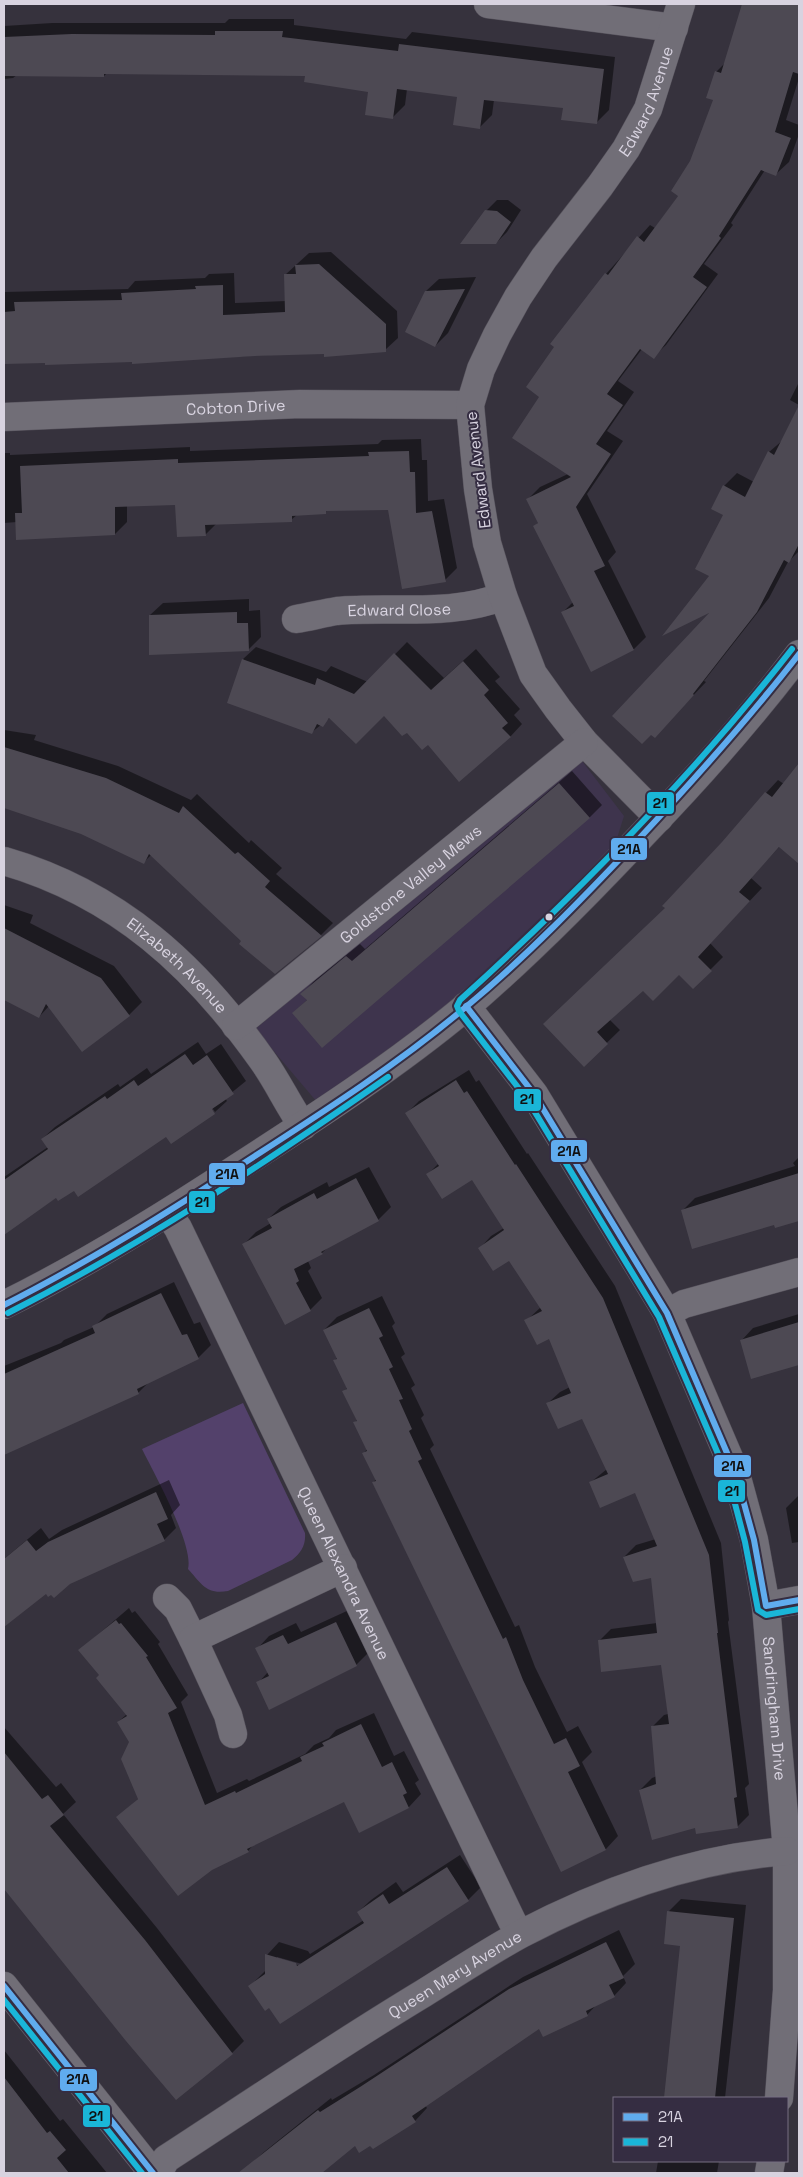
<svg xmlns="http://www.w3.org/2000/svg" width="803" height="2177" viewBox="0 0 803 2177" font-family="'Space Grotesk',sans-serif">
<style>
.built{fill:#3e344d}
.green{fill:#53416b}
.shadow{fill:#0007;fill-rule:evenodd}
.building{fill:#4d4953}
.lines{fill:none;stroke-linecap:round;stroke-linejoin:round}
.street-casing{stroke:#54505a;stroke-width:29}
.street{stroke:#716e77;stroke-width:28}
.bus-1-casing{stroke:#352d42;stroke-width:10}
.bus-2-casing{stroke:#352d42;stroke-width:10}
.bus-1{stroke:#60acee;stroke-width:6}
.bus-2{stroke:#1ab6d8;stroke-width:6}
.bus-dot{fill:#d8d3e0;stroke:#352d42;stroke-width:2}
.labels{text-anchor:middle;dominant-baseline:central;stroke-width:4;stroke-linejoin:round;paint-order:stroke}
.street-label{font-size:16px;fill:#d8d3e0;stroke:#352d42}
.line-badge{stroke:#352d42;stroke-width:2}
.pale-badge-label{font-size:14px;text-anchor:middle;font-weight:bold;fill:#111}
</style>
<rect width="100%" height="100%" fill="#36323d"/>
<path class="built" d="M579 757 624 816 614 848 460 995 378 1063 317 1102 255 1029Z"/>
<path class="green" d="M243 1403 305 1533C306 1545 301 1553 292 1560L228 1591C206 1595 201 1583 188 1569 194 1545 154 1473 142 1449Z"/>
<path class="shadow" d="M743 4H799V78L786 120 799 125V134L789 162 776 174 765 170 731 223 733 225 704 264 718 274 666 345 653 357 642 349 618 381 634 392 607 431 623 441 587 494 616 552 608 561 646 637 634 649 592 670 563 612 573 602 535 526 539 522 528 499 540 487 568 474 541 396 556 347 552 344 606 274 650 225 655 228 679 195 715 99 716 72 726 62Z
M229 19H294V25L406 39 412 32 615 57 609 110 596 123 564 107 494 100 492 115 479 128 458 96 407 89 405 105 392 118 370 90 306 75 107 73 104 76 17 75 13 78 4 79V26L52 23H225Z
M497 200H508L521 210 507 232 496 243 486 211Z
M331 252 397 311 398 338 385 350 133 361 4 362V292L128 289 135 281 205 278 209 274 234 273 235 303 286 301 285 275 309 253Z
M476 277 448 333 435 346 426 291 439 279Z
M799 382V405L790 400Z
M799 407V551L788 562 769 598 704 681 706 682 667 723 714 609 710 575 725 515 713 508 724 486 737 473 754 482 769 452 783 440Z
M421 439 422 460H427L428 501 444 499 457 568 445 580 389 509 328 510 325 512 298 514 291 520 217 523 205 535 177 504 127 505V522L115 534 17 522 4 523V453H10V455L190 447V451L378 444 382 440Z
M249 599V611L260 610 261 637 248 650 150 615 163 603Z
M407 642 444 678 476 649 500 677 495 681 520 709 514 715 522 724 510 737 428 743 384 714 331 717 312 732 243 659 256 647 326 672 331 666 368 682Z
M4 730 36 735 34 740 118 766 191 800 197 794 249 843 251 840 282 868 276 874 333 923 321 935 243 941 151 855 144 862 81 833 4 806Z
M799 765V842L789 853 780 846 751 878 762 888 710 943 723 957 693 987 679 973 643 989 610 1020 620 1030 584 1065 545 1024 666 908 766 793 778 780 784 784Z
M572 771 602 805 589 818 293 1013 308 999 302 994 314 981 360 944 365 949Z
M4 905 33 915 30 923 114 966 142 1002 129 1015 82 1050 49 1006 39 1017 4 999Z
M198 1042 206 1054 221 1044 246 1081 225 1098 227 1101 215 1112 209 1103 214 1113 166 1135 74 1189 57 1197 4 1233V1177L48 1147 42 1139 55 1127 118 1084 120 1087 147 1068 151 1074Z
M469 1070 476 1082 479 1080 527 1154 528 1153 615 1286 721 1543 729 1620 728 1622 749 1784 745 1788 749 1815 737 1827 696 1826 640 1790 652 1778 657 1776 652 1727 664 1715 668 1714 662 1663 599 1641 611 1629 657 1623 652 1577 624 1557 636 1545 656 1539 636 1492 591 1482 607 1469 583 1417 548 1403 560 1392 570 1387 550 1337 526 1321 541 1307 510 1259 480 1248 491 1236 504 1228 472 1178 428 1174 439 1163 407 1113 419 1101Z
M799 1157V1219L775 1227V1224L682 1211 695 1198 795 1166 793 1163Z
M369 1167 391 1207 378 1220 328 1247 322 1253 308 1261 311 1268 308 1271 322 1298 310 1310 244 1244 256 1232 271 1223 268 1219 281 1207 327 1182 329 1187Z
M174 1282 194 1324 200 1322 211 1345 198 1358 149 1382 138 1393 45 1436 4 1451V1366L61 1343 64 1340 94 1327 107 1314Z
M382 1296 395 1323 392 1326 405 1354 401 1357 415 1385 411 1388 424 1415 421 1418 434 1445 430 1449 515 1627 519 1625 535 1667 567 1732 578 1726 592 1752 582 1762 618 1836 606 1849 561 1870 373 1483 376 1479 364 1453 367 1449 355 1423 357 1420 344 1392 347 1388 335 1360 338 1357 324 1330 337 1317Z
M799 1314V1364L752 1377 741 1341 753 1328Z
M169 1480 180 1505 171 1515 176 1528 164 1540 46 1592 4 1619V1559L41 1528 49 1539 62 1530Z
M799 1495V1542L792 1543 786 1508Z
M129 1608 132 1613 135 1611 160 1642 158 1644 188 1695 181 1702 217 1793 247 1779 249 1781 305 1754 314 1745 329 1738 336 1730 374 1713 394 1756 404 1751 419 1780 415 1783 421 1794 409 1807 359 1831 344 1800 254 1844 248 1851 117 1818 139 1798 131 1742 118 1722 127 1714 100 1675 80 1650Z
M349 1610 368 1653 356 1665 258 1683 268 1672 257 1649 269 1636 296 1623 301 1632Z
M4 1727 56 1787 61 1783 76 1802 63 1814 157 1928 244 2041 232 2053 127 2041 4 1885Z
M460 1855 481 1887 468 1900 269 2006 250 1986 266 1970 267 1955 279 1942 308 1951 310 1954 364 1920 358 1912 371 1900 396 1882 403 1892ZM277 1957 302 1964 301 1966 277 1959Z
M681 1899 746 1905 725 2098H665L682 1945 669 1911Z
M619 1930 635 1964 623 1976 626 1983 614 1996 598 2003 587 2015 540 2027 425 2105 427 2108 415 2121 371 2144 355 2145 320 2173H258L251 2164 264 2152 331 2098 332 2100 374 2075 523 1977Z
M4 2050 60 2121 63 2119 107 2173H4Z
M658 2161H719L717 2173H656Z"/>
<path class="building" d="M742 4H799V74L793 72 775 132 791 138 776 176 761 170 719 236 721 238 693 277 707 287 654 359 640 349 607 394 623 405 596 444 611 454 576 507 605 566 594 571 634 650 591 672 561 612 574 606 533 526 538 523 526 499 571 477 512 438 539 397 526 387 554 347 550 344 605 273 608 275 637 236 644 242 678 196 671 191 690 161 713 100 706 98 715 71 721 73Z
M215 31H283L282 37 398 51 399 44 604 69 597 124 561 120 563 108 484 100 480 129 453 125 457 97 397 89 393 119 365 115 368 92 304 82 305 76 104 74V77L4 76V37L72 34 215 35Z
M485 210 497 211 511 222 496 244H460Z
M319 264 386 324V352L324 357V354L255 356 132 364V362L45 365V363L4 364V312L15 311 14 302 122 300 121 293 196 289 195 286 223 285V315L285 312 284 274H296L295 265Z
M465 289 435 347 405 332 425 291Z
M799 405V544L789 563 784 560 757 612 693 694 694 695 655 738 651 735 642 744 612 716 709 613 662 636 709 576 695 569 723 515 711 509 723 485 745 497 768 451 774 455Z
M409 451 410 472H415L416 513 432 511 446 582 402 589 388 510 326 511V514L292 516V522L205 525 206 536 177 537 175 505 115 507V535L16 540 15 513H22L20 466 178 459V463L369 456 368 452Z
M237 612V623H248L249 651 149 655V615Z
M394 653 431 690 463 661 489 690 484 695 508 723 502 728 511 737 459 782 428 745 422 750 407 733 402 736 384 716 356 744 329 718 323 727 317 724 312 734 227 703 242 659 315 685 317 678 354 694Z
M4 747 106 778 179 813 183 806 235 854 238 852 270 881 265 887 322 936 275 974 239 944 241 941 149 854 144 864 81 834 4 808Z
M799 763V864L779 847 739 892 750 901 698 957 712 971 693 989 679 975 653 1001 643 991 597 1032 608 1044 584 1067 543 1024 665 908 662 906 722 842 765 792 772 797Z
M559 783 590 818 322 1048 292 1013 307 1000 300 994 346 956 352 961Z
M4 928 101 978 130 1016 82 1052 46 1004 39 1018 4 1000Z
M185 1054 193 1065 207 1055 234 1094 212 1109 215 1114 171 1144 166 1137 78 1197 74 1191 58 1201 56 1198 4 1235V1180L48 1149 41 1139 105 1096 107 1099 134 1080 138 1086Z
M456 1080 464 1093 467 1091 515 1165 516 1164 603 1298 709 1555 718 1633H717L737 1797 734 1798 738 1828 696 1834 695 1828 652 1840 639 1790 656 1784 651 1726 669 1724 661 1665 601 1672 598 1640 657 1633 651 1578 633 1582 623 1557 657 1546 635 1493 600 1508 589 1482 608 1474 582 1419 558 1429 546 1403 571 1393 549 1339 537 1345 524 1320 542 1311 509 1261 493 1271 478 1248 504 1230 472 1180 442 1199 426 1174 439 1166 405 1113Z
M799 1173V1221L775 1228 774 1225 692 1249 681 1210Z
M356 1178 379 1221 321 1252 323 1254 294 1269 299 1281 296 1283 311 1311 285 1325 242 1244 272 1228 267 1219 314 1193 317 1199Z
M161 1293 182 1335 187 1334 199 1359 137 1389 139 1394 4 1455V1374L95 1333 92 1326Z
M369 1308 383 1336 379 1338 393 1367 389 1369 403 1399 399 1400 412 1429 409 1431 422 1459 418 1461 503 1639 506 1637 523 1680 554 1744 566 1738 580 1766 568 1772 606 1850 561 1872 372 1482 376 1481 362 1453 367 1451 353 1422 357 1421 342 1391 347 1389 333 1360 337 1359 323 1330Z
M799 1322V1365L751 1379 740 1340Z
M156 1492 168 1519 157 1524 165 1541 70 1584 54 1598 51 1595 48 1597 46 1594 4 1627V1559L27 1540 36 1551 48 1542Z
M116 1620 119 1624 121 1623 148 1656 146 1657 177 1708 168 1713 205 1805 235 1791 236 1793 302 1761 300 1757 324 1746 322 1743 361 1724 382 1767 392 1762 407 1793 403 1795 409 1808 359 1833 344 1802 247 1849 249 1852 212 1870 178 1896 116 1817 138 1799 121 1759 129 1742 117 1722 127 1716 96 1678 99 1675 78 1650Z
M336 1622 357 1666 269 1710 256 1682 269 1676 255 1648 283 1635 288 1644Z
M4 1752 42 1799 48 1795 64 1815 50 1826 145 1940 233 2054 176 2100 126 2041 4 1889Z
M447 1867 469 1901 280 2024 269 2008 265 2011 248 1986 265 1974V1954L296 1963 297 1966 364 1923 357 1912 383 1894 389 1904Z
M667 1911 734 1918 715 2098H664L680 1946 664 1944Z
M606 1942 624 1978 609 1985 615 1997 586 2011 588 2016 543 2037 539 2029 412 2116 416 2122 373 2149 370 2146 359 2153 355 2146 322 2173H238L318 2110 320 2112 360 2087 509 1989Z
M4 2077 47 2133 50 2131 66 2150 57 2158 69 2173H4Z"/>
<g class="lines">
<defs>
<g id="street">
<path d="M488 4 674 28"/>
<path id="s1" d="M4 417 300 404 470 405"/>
<path id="s2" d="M296 619C309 617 324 613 337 611 390 606 453 617 503 596"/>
<path id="s3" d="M659 818 584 742 558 709 533 674 503 596 487 543 478 489 470 405 481 369 497 335 518 297 544 258 600 186 626 149 648 109 681 4"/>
<path id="s4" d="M4 861C118 894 196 966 263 1061 278 1082 288 1105 303 1126"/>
<path id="s5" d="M466 1006 534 1094 667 1313 736 1474 754 1540 766 1606 787 1851V1990L779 2098"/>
<path id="s6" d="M236 1026 584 742"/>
<path id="s7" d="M168 1213 178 1228 512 1921 520 1934"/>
<path d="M4 1305C85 1265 161 1218 237 1168 316 1117 395 1066 467 1006 530 952 589 892 646 831 700 775 752 716 799 654"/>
<path d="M667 1313 684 1304 799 1272"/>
<path d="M167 1598 178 1609 193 1639"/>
<path d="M766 1606 799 1600"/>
<path d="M233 1734 228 1715 193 1639 343 1568"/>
<path d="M4 1986 153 2173"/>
<path id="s8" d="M158 2173 166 2159C252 2103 336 2046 424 1993 456 1973 488 1952 521 1934 603 1891 695 1858 787 1851"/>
<path d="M769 2173 771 2161"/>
</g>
</defs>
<use href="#street" class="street-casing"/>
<use href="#street" class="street"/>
<defs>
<path id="bus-1" d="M466 1006 534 1094 667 1313 736 1474 754 1540 766 1606 799 1600
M4 1305C91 1261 173 1209 255 1156 328 1109 401 1062 467 1006 527 956 582 899 635 843 692 782 748 720 799 654
M4 1986 153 2173"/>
<path id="bus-2" d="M792 649C692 777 580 891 460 1000L457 1006 459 1011 527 1099 659 1317 728 1477 745 1542 758 1610 766 1615 799 1609
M8 1313C142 1245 265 1163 388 1077
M4 2000 142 2173"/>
</defs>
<use href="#bus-1" class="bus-1-casing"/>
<use href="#bus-2" class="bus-2-casing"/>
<use href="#bus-1" class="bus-1"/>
<use href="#bus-2" class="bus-2"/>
</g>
<circle class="bus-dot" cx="549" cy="917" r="4.5"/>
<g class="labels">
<g class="street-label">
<text stroke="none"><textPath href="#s3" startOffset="824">Edward Avenue</textPath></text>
<text stroke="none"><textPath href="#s1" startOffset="232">Cobton Drive</textPath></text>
<text transform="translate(478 470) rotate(-97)">Edward Avenue</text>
<text stroke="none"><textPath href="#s2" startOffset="104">Edward Close</textPath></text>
<text stroke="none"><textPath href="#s6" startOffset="225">Goldstone Valley Mews</textPath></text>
<text stroke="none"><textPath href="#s4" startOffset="205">Elizabeth Avenue</textPath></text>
<text stroke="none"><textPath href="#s7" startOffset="401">Queen Alexandra Avenue</textPath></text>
<text stroke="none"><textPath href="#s5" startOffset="781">Sandringham Drive</textPath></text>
<text stroke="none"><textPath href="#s8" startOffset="359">Queen Mary Avenue</textPath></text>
</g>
</g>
<g class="line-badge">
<rect x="646" y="791" width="29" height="24" rx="5" fill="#1ab6d8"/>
<rect x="610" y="837" width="38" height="24" rx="5" fill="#60acee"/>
<rect x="513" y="1088" width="29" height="24" rx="5" fill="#1ab6d8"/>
<rect x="550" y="1139" width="38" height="24" rx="5" fill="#60acee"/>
<rect x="208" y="1162" width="38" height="24" rx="5" fill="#60acee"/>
<rect x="188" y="1190" width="28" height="24" rx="5" fill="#1ab6d8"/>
<rect x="713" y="1454" width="39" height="24" rx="5" fill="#60acee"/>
<rect x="717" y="1479" width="29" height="24" rx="5" fill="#1ab6d8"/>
<rect x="59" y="2068" width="39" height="24" rx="5" fill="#60acee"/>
<rect x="82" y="2104" width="29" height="24" rx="5" fill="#1ab6d8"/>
</g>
<g class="pale-badge-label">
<text x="660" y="808">21</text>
<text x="629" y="854">21A</text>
<text x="527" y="1104">21</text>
<text x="569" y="1156">21A</text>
<text x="227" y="1179">21A</text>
<text x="202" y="1207">21</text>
<text x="733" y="1471">21A</text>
<text x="732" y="1496">21</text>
<text x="78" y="2084">21A</text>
<text x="96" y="2121">21</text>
</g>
<rect width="803" height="2177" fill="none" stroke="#d8d3e0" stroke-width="10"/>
<rect x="613" y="2097" width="175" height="65" fill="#352d42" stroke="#766f81"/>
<rect x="623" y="2113" width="25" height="8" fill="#60acee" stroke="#766f81"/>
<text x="658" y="2122" font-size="15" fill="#d8d3e0">21A</text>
<rect x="623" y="2138" width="25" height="8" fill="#1ab6d8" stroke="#766f81"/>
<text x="658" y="2147" font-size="15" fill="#d8d3e0">21</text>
</svg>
